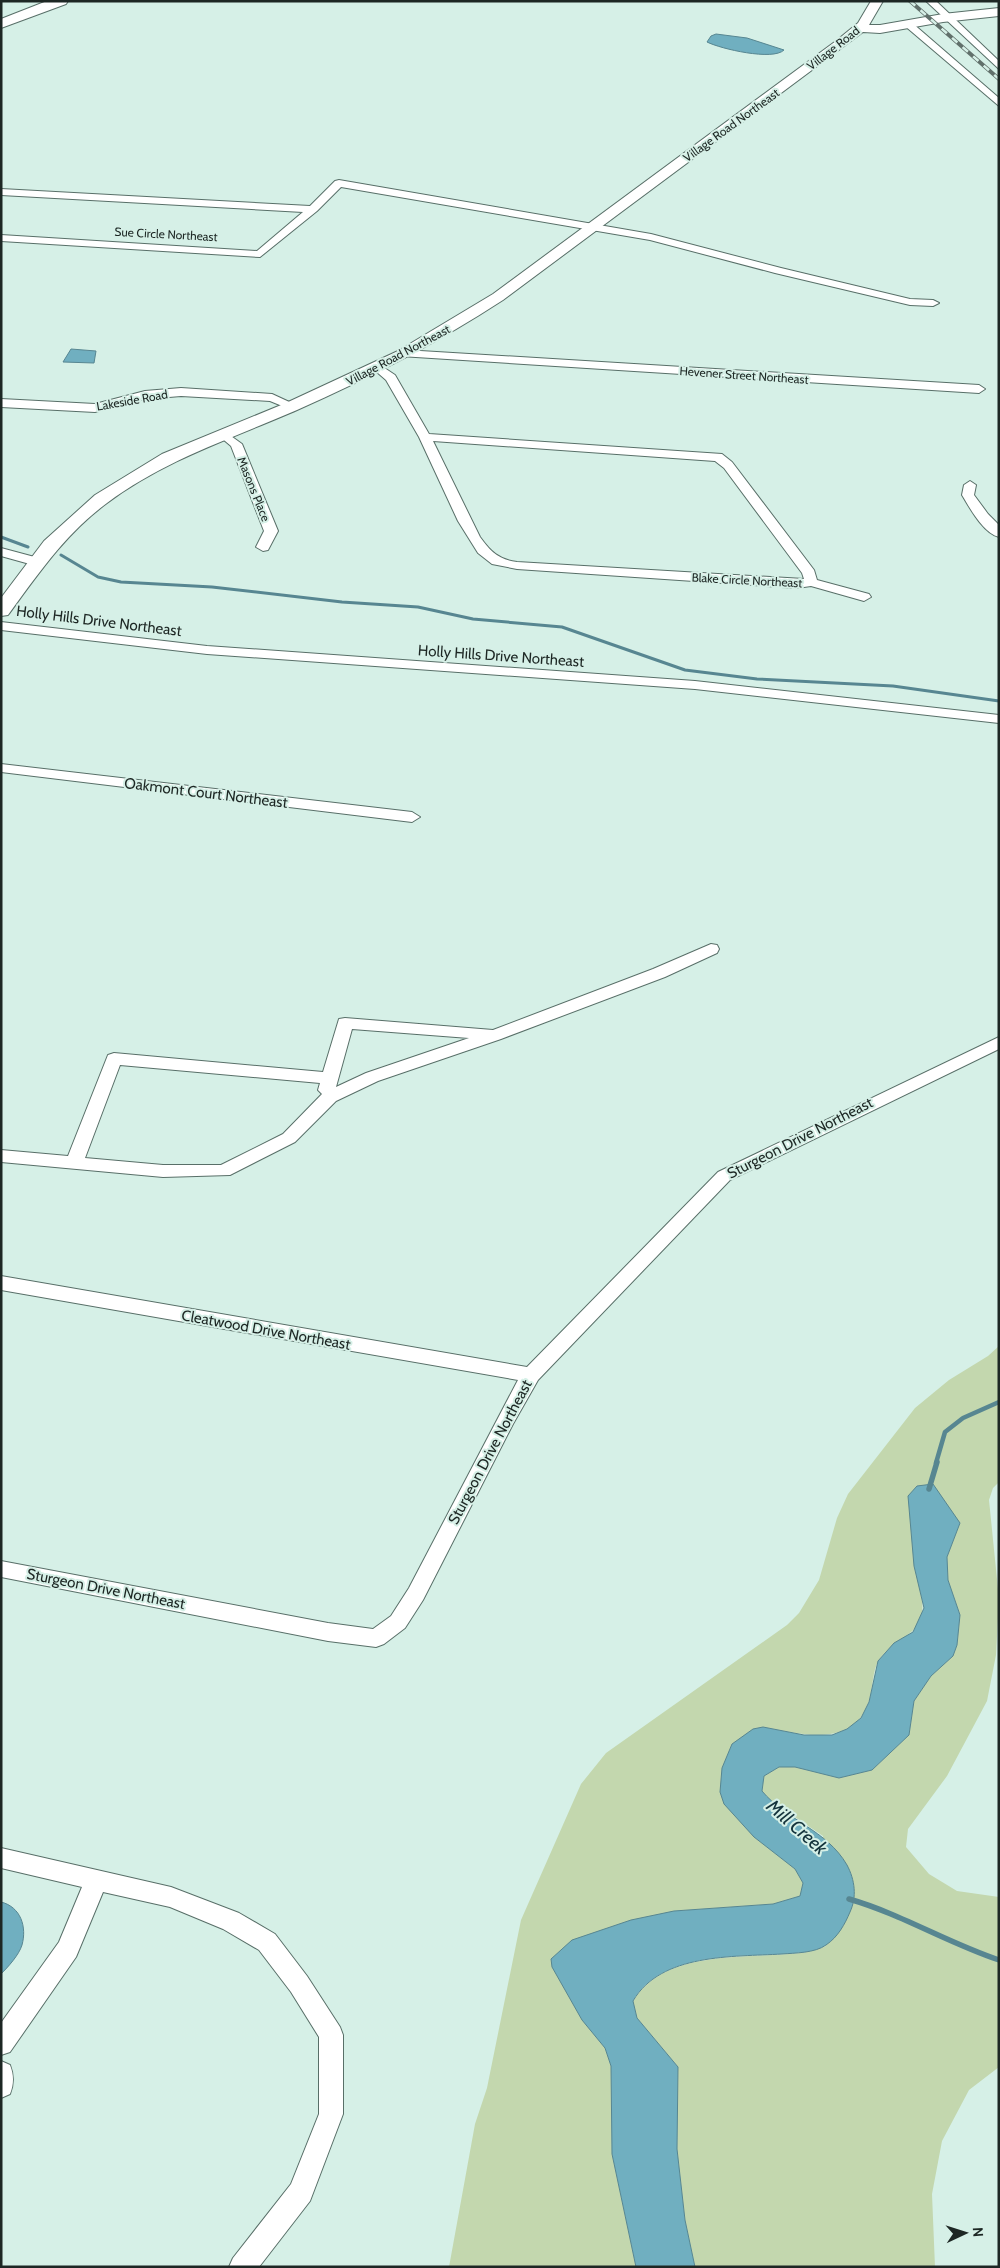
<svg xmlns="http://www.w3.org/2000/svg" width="1000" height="2268" viewBox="0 0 1000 2268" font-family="Cabin,sans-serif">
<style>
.green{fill:#c3d7ae}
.water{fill:#70afc0;stroke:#578691}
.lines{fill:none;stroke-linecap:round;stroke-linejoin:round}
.stream-far2{stroke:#578691;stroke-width:3}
.stream-far1{stroke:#578691;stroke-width:4.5}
.stream{stroke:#578691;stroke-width:5.5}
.street-casing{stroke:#586f68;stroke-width:2}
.secondary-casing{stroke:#586f68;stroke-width:2}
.highway-casing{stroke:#586f68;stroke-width:2}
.street{fill:#fff;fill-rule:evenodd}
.secondary{fill:#fff;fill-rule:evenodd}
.highway{fill:#fff;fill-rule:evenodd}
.rail-casing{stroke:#61706b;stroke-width:4}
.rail{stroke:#d6f0e7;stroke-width:2.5;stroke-dasharray:7;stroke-linecap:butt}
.labels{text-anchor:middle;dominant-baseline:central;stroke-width:4;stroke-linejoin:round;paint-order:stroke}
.far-street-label{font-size:12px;fill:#1d2724;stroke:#d6f0e7}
.street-label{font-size:15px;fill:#1d2724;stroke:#d6f0e7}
.near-water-label{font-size:19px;font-style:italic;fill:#13323b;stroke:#d6f0e7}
</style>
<rect width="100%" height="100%" fill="#d6f0e7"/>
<path class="green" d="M999 1346V1482L993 1488 989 1500 999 1599 996 1655 987 1701 947 1776 908 1829 906 1847 929 1874 957 1891 999 1897V2067L969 2090 942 2141 932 2194 935 2267H695L685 2220 677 2149 678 2067 637 2018 633 2002C663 1949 747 1959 800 1953 808 1952 817 1949 826 1946L823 1836 771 1801 762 1791 764 1776 779 1767H795L839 1778 872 1770 909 1735 914 1701 931 1676 953 1656 957 1645 960 1615 948 1580 947 1557 960 1523 914 1566C919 1586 932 1618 910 1633 899 1642 887 1648 879 1660 872 1671 873 1689 869 1701 854 1749 800 1734 763 1727L754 1837 795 1869 803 1883 800 1896 773 1904 674 1911 582 2019 605 2048 611 2066 612 2154 636 2267H449L475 2124 487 2088 521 1920 581 1784 606 1753 787 1625 799 1613 819 1580 837 1518 848 1494 915 1408 949 1380 988 1356Z"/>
<path class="water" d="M716 34 747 38 784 50C773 61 721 49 707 42L711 36Z
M71 349 96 351 94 363 63 362Z
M933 1484 960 1523 947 1557 948 1580 960 1615 957 1645 953 1656 931 1676 914 1701 909 1735 872 1770 839 1778 795 1767H779L764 1776 762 1791C786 1820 827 1830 847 1865 855 1880 857 1897 850 1912 845 1924 838 1937 826 1945 815 1953 795 1953 782 1954 733 1957 661 1953 633 2001L637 2018 678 2067 677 2149 685 2220 695 2267H636L612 2154 611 2066 605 2048 582 2020 552 1967 551 1959 572 1940 631 1920 674 1911 773 1904 800 1896 803 1883 795 1869 754 1837 724 1804 720 1792 722 1768 732 1744 753 1729 763 1727 804 1735H832L847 1729 861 1718 869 1702 878 1661 894 1643 913 1632 924 1608 914 1566 908 1496 917 1486Z
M1 1902C21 1907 27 1927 22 1945 19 1955 8 1967 1 1974Z"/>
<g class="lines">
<path class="stream-far2" d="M1 537 28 547
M61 555 98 577 121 582 212 587 342 602 418 607 473 619 562 627 685 670 757 679 893 686 999 701"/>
<path class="stream-far1" d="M936 1463 945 1432 963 1418 999 1402"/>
<path class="stream" d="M929 1489 937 1462
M849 1899C901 1914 948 1943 999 1960"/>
<defs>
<path id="street" d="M926 1H936L999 61V69Z
M905 22H911L999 98V106L905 26Z
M339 180 651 234 781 268 910 299 933 300 939 303 933 306 910 305 775 273 650 240 341 187 317 211 260 257 1 241V235L257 251 303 212 1 195V189L310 206 335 181Z
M404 350 979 385 985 389 979 393 400 356V352Z
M377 363 395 375 429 434 722 454 732 462 814 570 817 580 869 594 871 597 864 601 811 586 797 588 517 569 492 564 478 553 458 521 419 437 386 380 371 367ZM433 441 715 461 724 468 802 573 804 579 517 562C499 560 490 551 480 537Z
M181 388 272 394 298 406 292 410 270 401 181 396 145 399 95 412 1 407V399L95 404 145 391Z
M224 431 242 444 278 531 268 550 263 551 256 547 264 531 231 446 218 435Z
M970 481 976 485 974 495 988 514 999 525V537C983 533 970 508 962 495L964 485Z
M1 548 42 559 44 562 37 566 1 556Z
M1 622 207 646 695 681 999 715V723L695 689 207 654 1 630Z
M1 764 412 812 420 817 412 822 1 772Z
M711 944 717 945 719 949 717 953 665 977 501 1039 378 1081 336 1101 295 1142 230 1175 163 1177 1 1162V1150L68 1156 108 1055 114 1053 323 1072 339 1019 345 1018 493 1030 653 969ZM352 1029 469 1038 366 1073 336 1087ZM120 1065 320 1083 318 1090 322 1094 283 1134 221 1165H163L85 1158Z
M999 1037V1049L730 1180 538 1380 513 1424 423 1600 405 1628 384 1644 376 1647 328 1641 1 1577V1561L328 1623 373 1629 391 1616 409 1588 518 1380 1 1290V1276L527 1367 718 1172Z
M1 1848 171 1887 239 1913 275 1934 307 1976 340 2027 343 2035V2114L310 2201 259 2267H229L233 2258 291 2184 319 2114V2037L291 1992 259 1950 223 1929 170 1907 103 1892 76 1957 10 2052 1 2055V2023L59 1942 82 1887 1 1868Z
M1 2061 10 2065C14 2075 14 2084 10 2094L1 2098Z"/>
<path id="secondary" d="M871 1H883L869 25H880L943 14 999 8V16L943 22 880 33 863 32 503 300C437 343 370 378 297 410 233 438 164 460 107 503 66 533 38 574 8 615L1 616V598L44 541 95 495 162 454 286 403 398 351 493 294 836 41 858 23Z"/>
<path id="highway" d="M47 1H68L66 4 1 28V19Z"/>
</defs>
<use href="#street" class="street-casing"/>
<use href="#secondary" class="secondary-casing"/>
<use href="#highway" class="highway-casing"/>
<use href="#street" class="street"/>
<use href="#secondary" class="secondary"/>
<use href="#highway" class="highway"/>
<defs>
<path id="rail" d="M910 1 999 79"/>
</defs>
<use href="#rail" class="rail-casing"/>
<use href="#rail" class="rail"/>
</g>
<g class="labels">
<g class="far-street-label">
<text transform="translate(833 48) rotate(-38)">Village Road</text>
<text transform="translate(731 125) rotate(-36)">Village Road Northeast</text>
<text transform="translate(166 234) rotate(3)">Sue Circle Northeast</text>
<text transform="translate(398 355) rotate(-28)">Village Road Northeast</text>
<text transform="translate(744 375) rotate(4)">Hevener Street Northeast</text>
<text transform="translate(132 400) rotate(-10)">Lakeside Road</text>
<text transform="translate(254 489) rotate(68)">Masons Place</text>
<text transform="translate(747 580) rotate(3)">Blake Circle Northeast</text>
</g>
<g class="street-label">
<text transform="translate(99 621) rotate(7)">Holly Hills Drive Northeast</text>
<text transform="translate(501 656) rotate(4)">Holly Hills Drive Northeast</text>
<text transform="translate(206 793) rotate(7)">Oakmont Court Northeast</text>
<text transform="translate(800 1138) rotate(-27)">Sturgeon Drive Northeast</text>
<text transform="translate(266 1330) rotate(10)">Cleatwood Drive Northeast</text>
<text transform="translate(490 1452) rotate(-62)">Sturgeon Drive Northeast</text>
<text transform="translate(106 1589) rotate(11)">Sturgeon Drive Northeast</text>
</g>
<g class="near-water-label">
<text transform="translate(797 1827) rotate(41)">Mill Creek</text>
</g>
</g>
<rect width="1000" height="2268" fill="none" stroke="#1d2724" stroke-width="5"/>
<g transform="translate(965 2233) rotate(86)" stroke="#d6f0e7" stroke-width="4" paint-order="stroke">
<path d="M0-4L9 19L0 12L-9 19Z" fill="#1d2724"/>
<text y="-8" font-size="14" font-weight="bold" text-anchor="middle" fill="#1d2724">N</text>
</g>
</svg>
